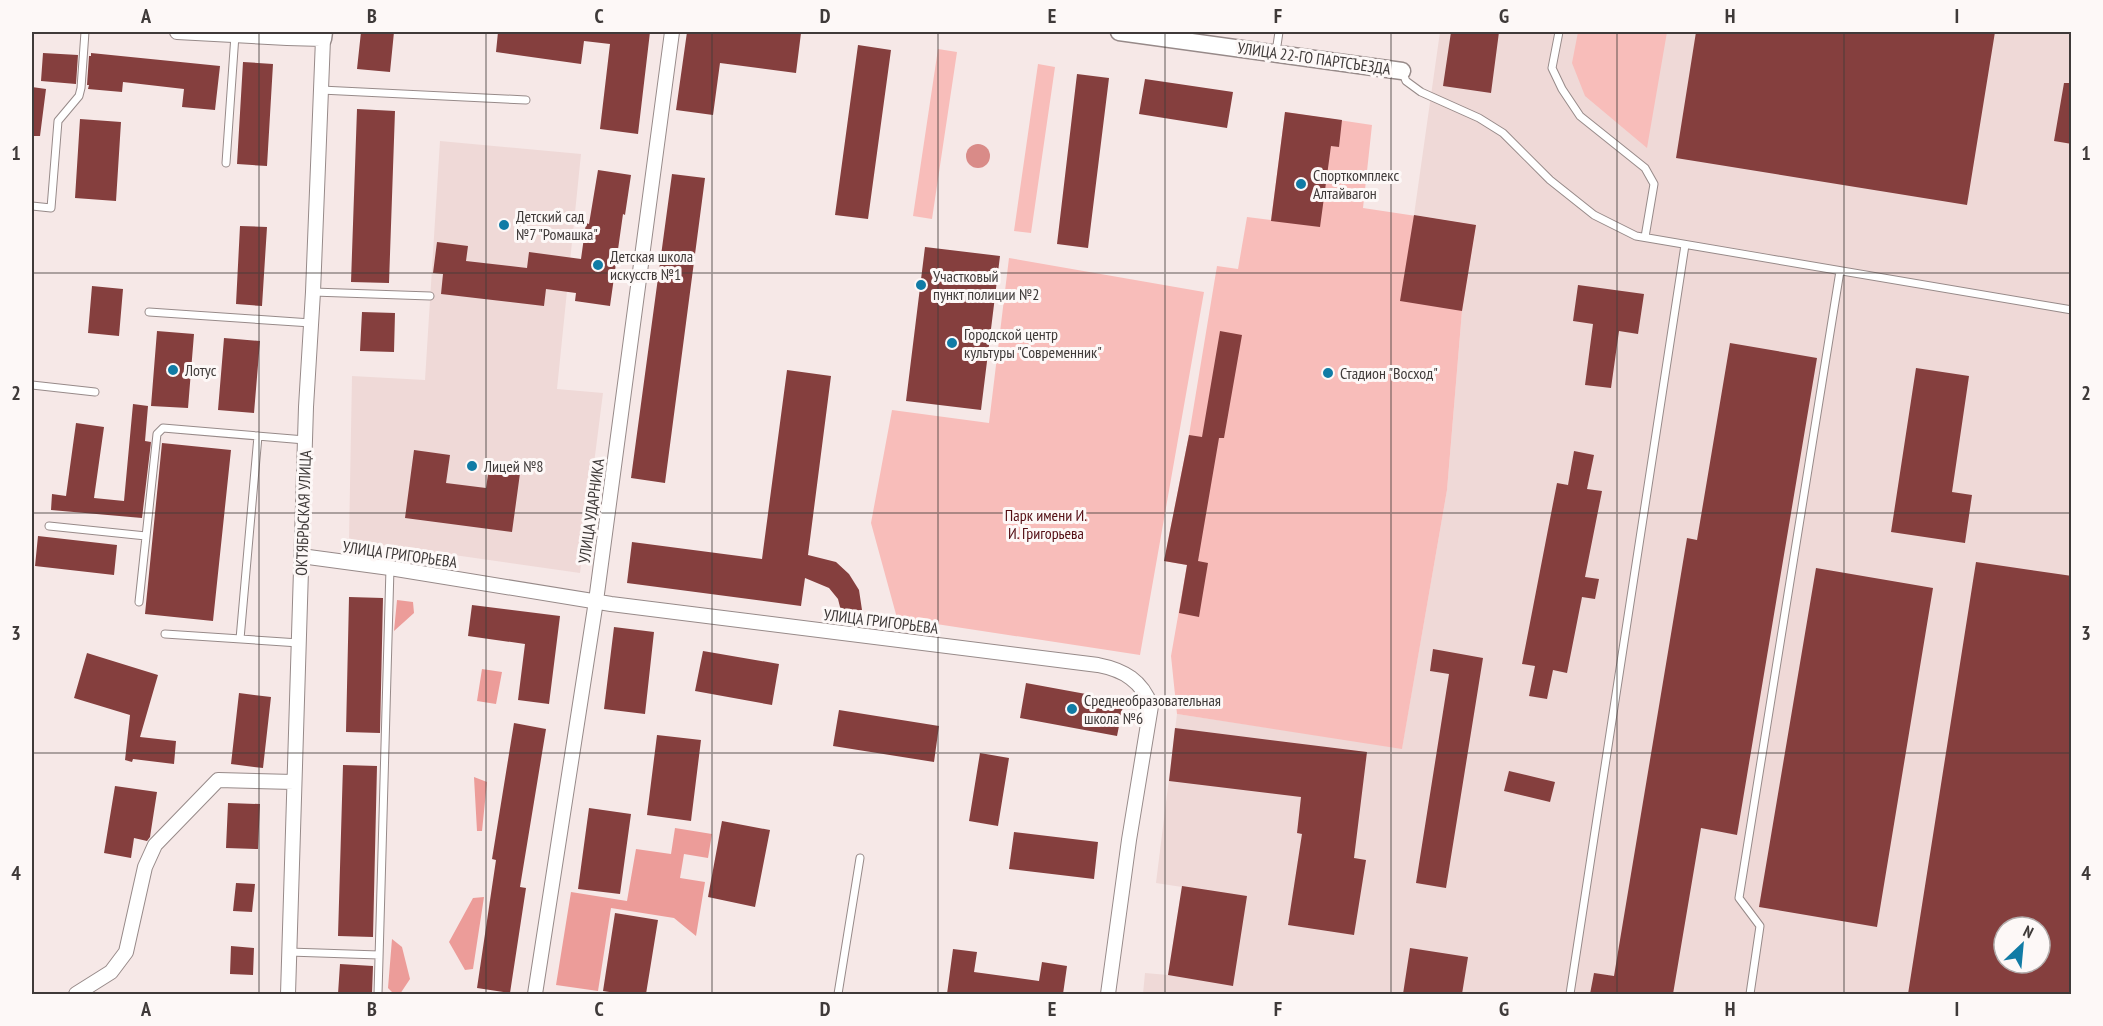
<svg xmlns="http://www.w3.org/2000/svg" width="2103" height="1026" viewBox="0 0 2103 1026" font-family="'PT Sans Narrow',sans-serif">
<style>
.built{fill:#efd9d7;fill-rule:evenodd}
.green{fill:#f8bdba}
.forest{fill:#ec9c99}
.water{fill:#d98b88}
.building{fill:#853f3e;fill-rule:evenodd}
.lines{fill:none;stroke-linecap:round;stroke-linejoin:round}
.service-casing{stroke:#978a89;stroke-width:9}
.minor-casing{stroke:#978a89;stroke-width:16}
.tertiary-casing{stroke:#978a89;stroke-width:19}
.service{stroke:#fff;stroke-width:7}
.minor{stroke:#fff;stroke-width:14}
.tertiary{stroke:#fff;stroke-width:16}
.grid{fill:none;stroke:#3f3a39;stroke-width:1.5;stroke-opacity:0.55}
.poi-dot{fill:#117ba5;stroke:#fdf8f7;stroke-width:2}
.labels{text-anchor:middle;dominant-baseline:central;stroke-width:6;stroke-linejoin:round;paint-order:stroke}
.street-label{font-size:16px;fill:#3f3a39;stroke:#fdf8f7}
.poi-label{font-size:16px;fill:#3f3a39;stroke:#fdf8f7;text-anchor:start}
.park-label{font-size:16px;fill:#540e14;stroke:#fdf8f7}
.neatline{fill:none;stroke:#3f3a39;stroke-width:2}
.grid-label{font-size:20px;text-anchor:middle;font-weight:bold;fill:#3f3a39}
</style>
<rect width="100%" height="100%" fill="#f6e8e7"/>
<path class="built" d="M1440 32H2071V994H1143L1145 973 1168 975 1182 887 1156 883 1177 714 1402 748 1447 490 1462 311 1476 225 1414 215ZM2004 927H2040V963H2004Z
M440 141 581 154 557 389 603 393 580 573 349 540 352 376 425 380Z"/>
<path class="green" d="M1578 32H1667L1647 148 1585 96 1572 63Z
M938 49 957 52 932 219 913 216Z
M1038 64 1055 67 1031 233 1014 231Z
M1285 112 1372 125 1363 208 1476 225 1462 311 1447 490 1402 749 1177 714 1171 656 1187 565 1164 561 1189 435 1217 266 1238 269 1247 217 1271 220Z
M1009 258 1204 292 1140 655 897 618 871 523 892 410 989 423Z"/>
<path class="forest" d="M397 600 413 602 414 613 394 631Z
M482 669 502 672 496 704 477 701Z
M474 777 487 782 482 831H477Z
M675 828 712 834 708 858 684 854 680 878 705 882 696 936 674 918 611 908 598 991 556 985 571 892 627 901 636 849 671 854Z
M484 897 473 969 465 970 449 942 473 898Z
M392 939 402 947 410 979 400 994H394L388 988Z"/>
<path class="water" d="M966 156a12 12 0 1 1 24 0a12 12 0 1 1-24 0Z"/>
<path class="building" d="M361 32H394L390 72 357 69Z
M498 32H650L638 134 600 129 610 44 584 41 581 64 496 52Z
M687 32H788L801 33 796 73 720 63 713 115 676 110Z
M1451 32H1499L1491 93 1443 86Z
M1696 32H1995L1967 205 1676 158Z
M858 45 891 50 868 219 835 215Z
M43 53 78 55 76 84 41 81Z
M91 53 220 66 215 110 182 107 184 89 123 82 122 92 88 89 89 85H87L89 56H91Z
M243 62 273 64 267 166 237 164Z
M1077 74 1109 78 1088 248 1057 244Z
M1145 79 1233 92 1227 128 1139 114Z
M2064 83H2072V144L2054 141Z
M32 87 46 89 40 136H32Z
M357 109 395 111 389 283 351 282Z
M1285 112 1342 120 1339 147 1331 146 1320 227 1271 221Z
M80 119 121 122 116 201 75 198Z
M598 170 631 175 625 215 623 214 610 306 575 301 576 293 546 289 544 306 441 294 443 274 433 273 437 242 468 246 466 261 527 268 529 252 581 259 586 223 589 224Z
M672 174 705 178 665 483 631 478Z
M1414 215 1476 225 1462 311 1400 301Z
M240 226 267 227 262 306 236 304Z
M925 247 1000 256 981 410 906 401Z
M1578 285 1644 294 1638 334 1619 331 1611 388 1585 385 1593 324 1573 321Z
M92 286 123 289 119 336 88 333Z
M362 312 395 313 394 352 360 351Z
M157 331 194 334 188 408 151 406Z
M1220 331 1242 335 1224 438H1219L1198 561 1208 563 1199 617 1179 613 1187 565 1164 561 1189 435 1202 437Z
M224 338 260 341 254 413 218 410Z
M1730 343 1817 358 1737 835 1701 828 1673 994H1590L1594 973 1614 976 1687 538 1697 540Z
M1916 368 1969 376 1952 492 1972 495 1965 543 1891 532Z
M787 370 831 376 808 555 836 562 849 574 859 590 862 610 841 611 838 599 829 588 805 578 801 606 627 583 632 542 762 559Z
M133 404 148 406 145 441 151 442 142 518 51 510 52 494 66 496 76 423 104 427 94 498 124 501Z
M162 443 231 450 213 621 145 614Z
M414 450 450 455 446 483 486 488 490 461 521 466 512 532 405 518Z
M1574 451 1594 455 1587 489 1602 491 1585 577 1599 579 1595 599 1582 597 1567 673 1553 670 1547 699 1529 696 1535 666 1522 664 1557 483 1568 485Z
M38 536 117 545 114 575 35 566Z
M1976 562 2072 576V994H1908ZM2004 927H2040V963H2004Z
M1816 568 1933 588 1877 927 1759 907Z
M349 597 383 598 380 733 346 732Z
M472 605 560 616 549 704 518 700 525 644 468 636Z
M614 627 654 632 645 714 604 709Z
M1433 649 1483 658 1446 888 1416 883 1449 674 1430 671Z
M703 651 779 664 772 705 695 691Z
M87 653 158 675 140 737 176 741 174 764 133 759 132 762 125 760 130 715 74 698Z
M1026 683 1124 701 1117 736 1020 718Z
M239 693 271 697 263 768 231 764Z
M839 710 939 726 934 762 833 746Z
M514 723 546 729 520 887 526 888 510 993 477 988 496 860 492 859Z
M1175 728 1367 752 1354 858 1366 860 1354 935 1288 925 1302 834 1297 833 1301 797 1169 781Z
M657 735 701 740 691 821 647 815Z
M980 753 1009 758 998 826 969 821Z
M343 765 377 766 373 937 338 936Z
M1509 771 1555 782 1550 802 1504 791Z
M115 786 157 792 150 837 147 841 134 838 131 858 104 853Z
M228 803 260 804 258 849 226 848Z
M589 808 631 814 620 894 578 889Z
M722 821 770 830 755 907 708 897Z
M1014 832 1098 842 1094 879 1009 869Z
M236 883 255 884 252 912 233 911Z
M1182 886 1247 896 1233 986 1168 975Z
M615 913 658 920 646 994H622L603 991Z
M231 946 254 948 253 975 230 974Z
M1410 948 1468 957 1462 994H1403Z
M953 949 977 952 974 972 1039 981 1042 962 1067 966 1063 994H947Z
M340 964 373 966 372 994H338Z"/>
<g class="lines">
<defs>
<path id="service" d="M1559 32 1552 68 1562 89 1580 116 1645 168 1654 184 1645 237
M1276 52 1279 32
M1402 71 1406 81 1421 92 1479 118 1503 133 1550 180 1594 215 1636 236 2072 310
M321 90 526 100
M226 163 235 35
M32 206 51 208 58 121 79 96 81 88 85 32
M313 292 430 296
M149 312 311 323
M32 385 95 392
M49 526 146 536
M139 602 157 434 163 428 305 440
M165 634 299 643
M240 639 258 436
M289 952 379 955
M378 994 390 568
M838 994 860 858
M1570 994 1685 245
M1750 994 1760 926 1739 898 1840 271"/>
<path id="minor" d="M177 32 287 38 323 39 313 292 306 407 288 994
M301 556 390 568 611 604 1098 665C1124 670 1142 681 1151 706L1129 840 1108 994
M76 994 111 972 126 952 145 867 155 845 218 780 294 782
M535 994 596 601 672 32"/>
<path id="tertiary" d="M1119 32 1402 71
M323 39 324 32"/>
</defs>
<use href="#service" class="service-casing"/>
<use href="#minor" class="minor-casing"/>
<use href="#tertiary" class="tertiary-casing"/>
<use href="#service" class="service"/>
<use href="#minor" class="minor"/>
<use href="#tertiary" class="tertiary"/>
</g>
<path class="grid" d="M259 32V994M486 32V994M712 32V994M938 32V994M1165 32V994M1391 32V994M1617 32V994M1844 32V994M32 273H2072M32 513H2072M32 753H2072"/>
<g class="poi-dot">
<circle cx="1301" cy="184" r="6"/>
<circle cx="504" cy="225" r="6"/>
<circle cx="598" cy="265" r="6"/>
<circle cx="921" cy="285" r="6"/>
<circle cx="952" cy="343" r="6"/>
<circle cx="173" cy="370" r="6"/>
<circle cx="1328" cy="373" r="6"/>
<circle cx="472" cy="466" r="6"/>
<circle cx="1072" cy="709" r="6"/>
</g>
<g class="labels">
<g class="street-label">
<text transform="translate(1314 58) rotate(8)">УЛИЦА 22-ГО ПАРТСЪЕЗДА</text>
<text transform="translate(591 511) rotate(-82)">УЛИЦА УДАРНИКА</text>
<text transform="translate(303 513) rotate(-88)">ОКТЯБРЬСКАЯ УЛИЦА</text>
<text transform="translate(400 554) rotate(8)">УЛИЦА ГРИГОРЬЕВА</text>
<text transform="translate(881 621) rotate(7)">УЛИЦА ГРИГОРЬЕВА</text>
</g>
<g class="poi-label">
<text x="1313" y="175">Спорткомплекс<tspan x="1313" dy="18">Алтайвагон</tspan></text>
<text x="516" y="216">Детский сад<tspan x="516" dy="18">№7 "Ромашка"</tspan></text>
<text x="610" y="256">Детская школа<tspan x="610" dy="18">искусств №1</tspan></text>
<text x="933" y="276">Участковый<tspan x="933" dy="18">пункт полиции №2</tspan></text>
<text x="964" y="334">Городской центр<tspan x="964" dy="18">культуры "Современник"</tspan></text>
<text x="185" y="370">Лотус</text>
<text x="1340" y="373">Стадион "Восход"</text>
<text x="484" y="466">Лицей №8</text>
<text x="1084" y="700">Среднеобразовательная<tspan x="1084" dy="18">школа №6</tspan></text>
</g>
<g class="park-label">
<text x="1046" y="515">Парк имени И.<tspan x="1046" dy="18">И. Григорьева</tspan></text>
</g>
</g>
<rect width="2103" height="1026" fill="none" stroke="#fdf8f7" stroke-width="66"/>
<g transform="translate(2022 945) rotate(26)"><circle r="28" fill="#fdf8f7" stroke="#b1acab" stroke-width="1.5"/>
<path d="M0-4.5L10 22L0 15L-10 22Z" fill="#117ba5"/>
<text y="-9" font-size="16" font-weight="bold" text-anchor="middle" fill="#3f3a39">N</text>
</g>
<rect x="33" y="33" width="2037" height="960" class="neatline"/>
<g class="grid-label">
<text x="146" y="23">A</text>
<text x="372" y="23">B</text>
<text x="599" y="23">C</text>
<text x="825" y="23">D</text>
<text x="1052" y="23">E</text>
<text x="1278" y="23">F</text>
<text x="1504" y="23">G</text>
<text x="1730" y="23">H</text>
<text x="1957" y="23">I</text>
<text x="16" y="160">1</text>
<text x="2086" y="160">1</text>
<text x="16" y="400">2</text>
<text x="2086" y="400">2</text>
<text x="16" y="640">3</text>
<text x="2086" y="640">3</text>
<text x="16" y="880">4</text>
<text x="2086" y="880">4</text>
<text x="146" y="1016">A</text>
<text x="372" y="1016">B</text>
<text x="599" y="1016">C</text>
<text x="825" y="1016">D</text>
<text x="1052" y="1016">E</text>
<text x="1278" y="1016">F</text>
<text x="1504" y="1016">G</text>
<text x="1730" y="1016">H</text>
<text x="1957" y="1016">I</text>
</g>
</svg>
